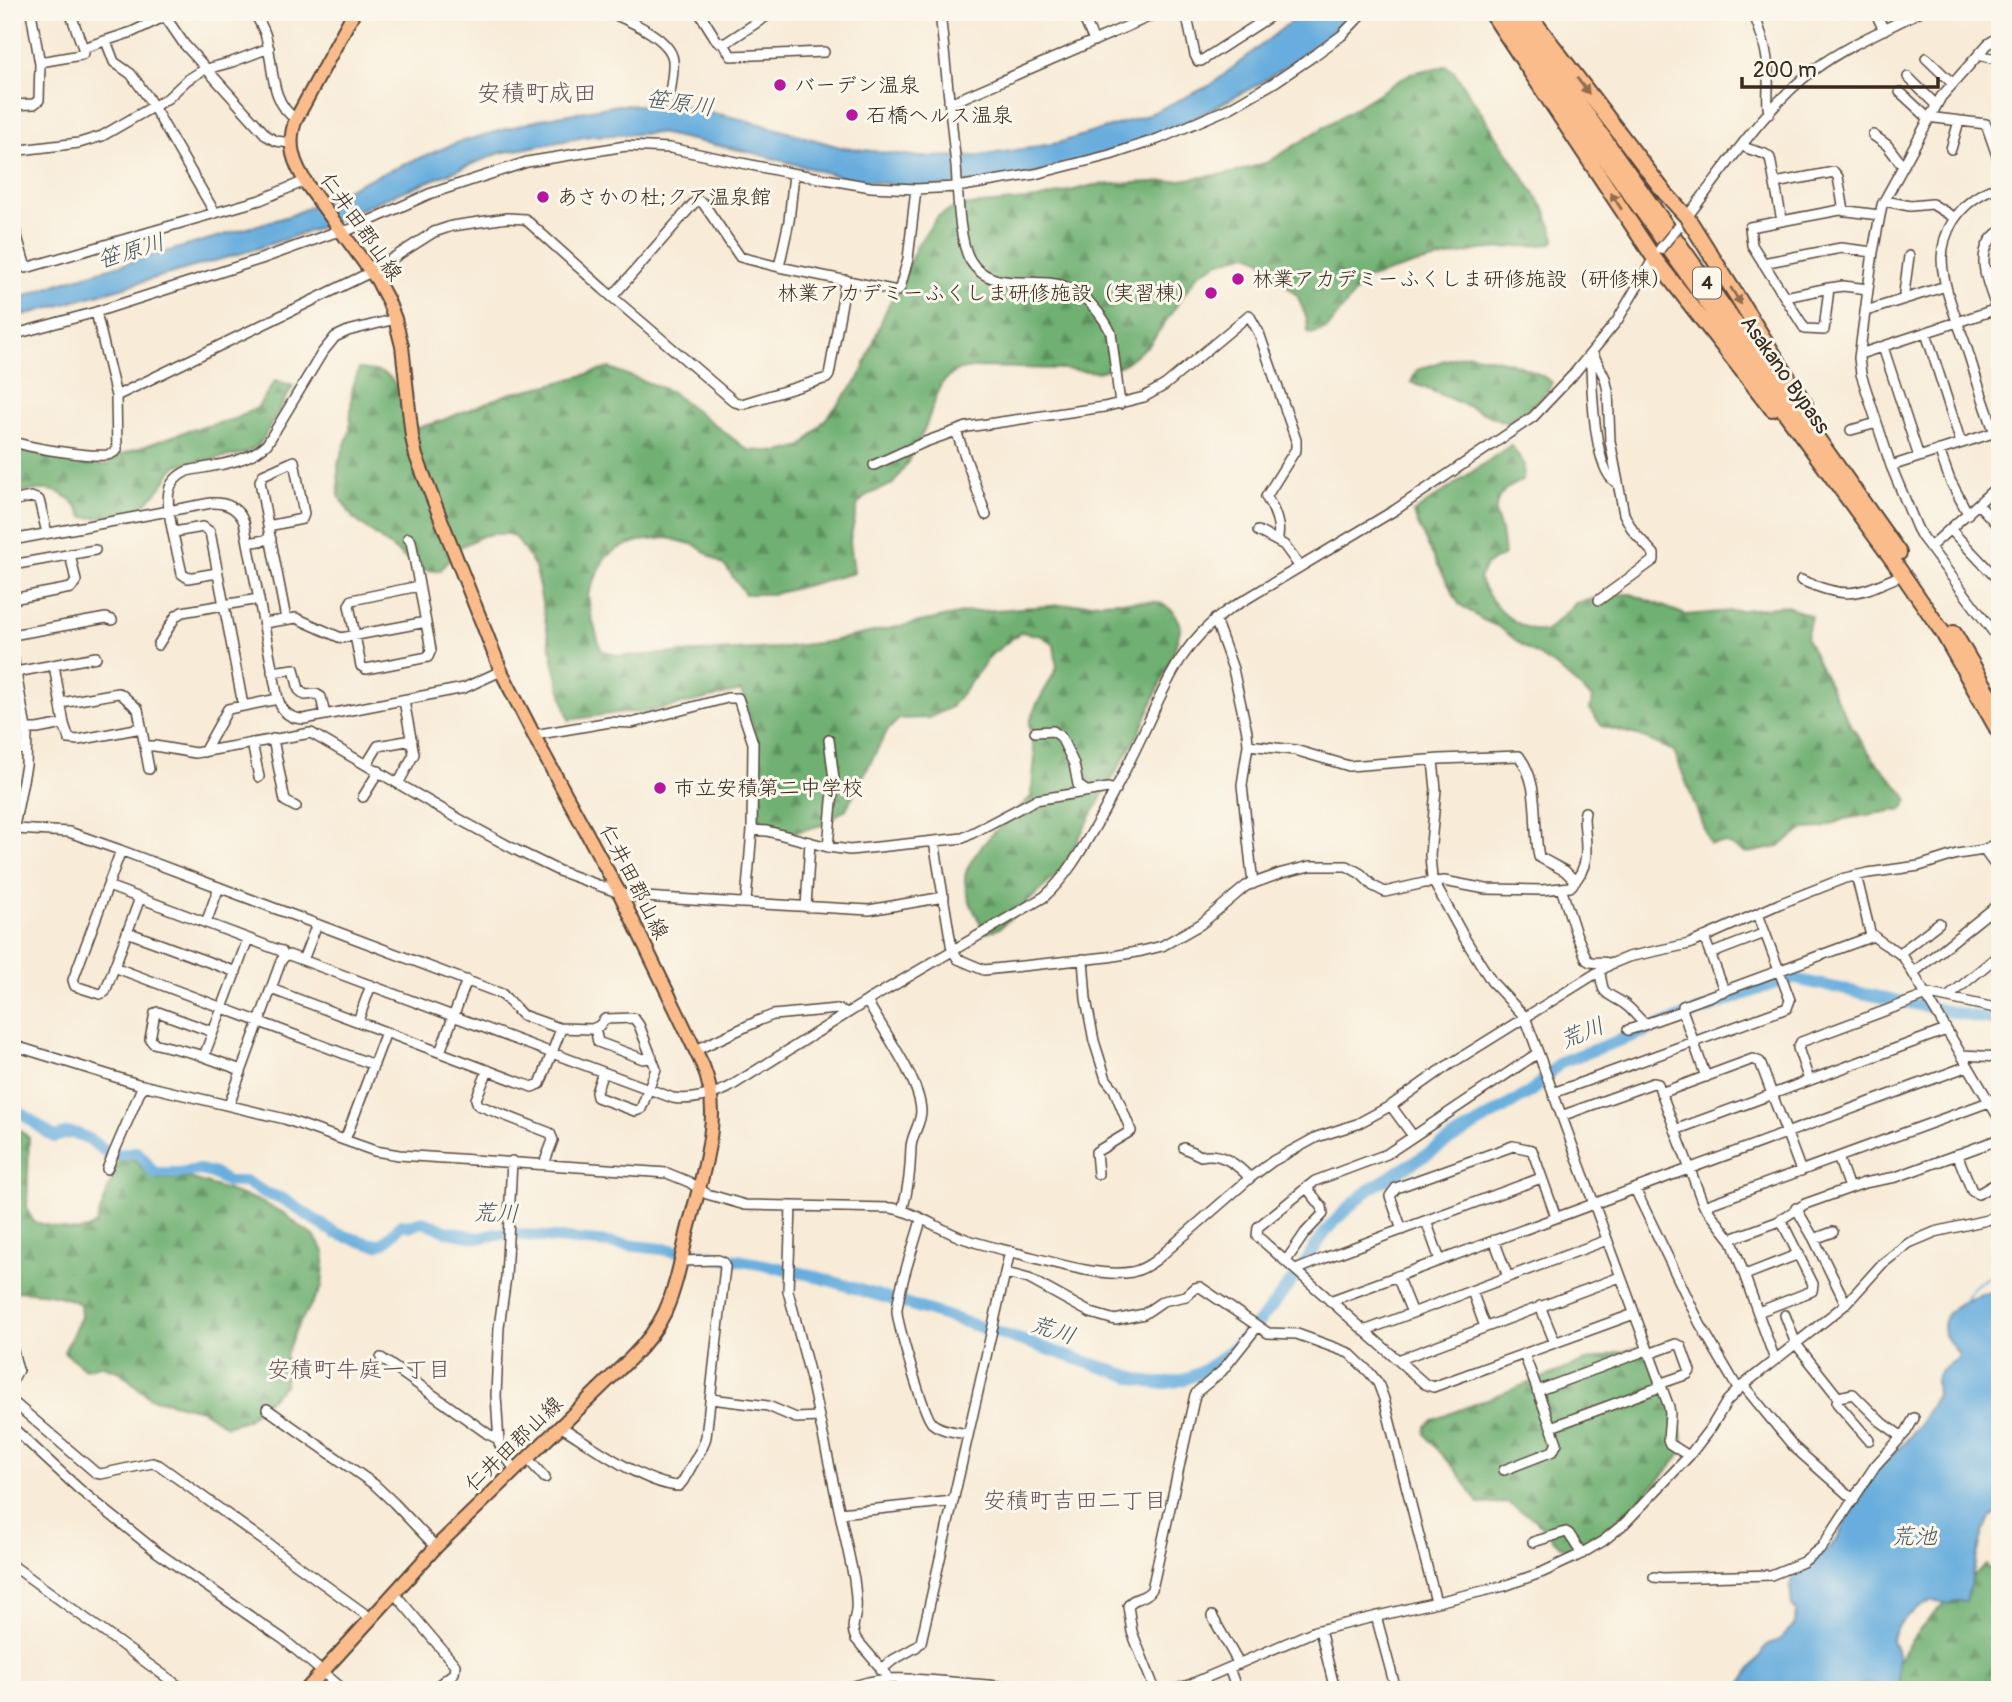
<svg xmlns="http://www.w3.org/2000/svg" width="2012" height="1702" viewBox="0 0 2012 1702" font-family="Pangolin,'Klee One',sans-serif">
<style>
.forest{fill:url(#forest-firs);stroke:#556d48;stroke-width:2}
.water{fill:#68addd;stroke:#526c7e;stroke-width:2}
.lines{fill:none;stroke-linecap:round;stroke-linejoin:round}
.stream{stroke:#68addd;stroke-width:2}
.river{stroke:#68addd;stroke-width:12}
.minor-casing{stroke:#57473a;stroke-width:12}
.major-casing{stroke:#57473a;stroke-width:16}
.highway-casing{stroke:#57473a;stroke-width:18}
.minor{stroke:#fff;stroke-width:9}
.major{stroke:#fabc8b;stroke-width:12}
.highway{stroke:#fabc8b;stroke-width:14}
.minor-bridge-casing{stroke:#57473a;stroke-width:12;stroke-linecap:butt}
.minor-bridge{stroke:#fff;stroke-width:9}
.oneway{fill:#916c4f}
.poi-dot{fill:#b5179e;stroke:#fbf7ec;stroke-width:2.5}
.labels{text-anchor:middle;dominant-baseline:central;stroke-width:6;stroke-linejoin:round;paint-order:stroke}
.shield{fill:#fbf7ec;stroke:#75685c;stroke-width:2}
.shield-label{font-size:19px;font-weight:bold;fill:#3b2a1e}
.poi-label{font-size:21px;fill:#3b2a1e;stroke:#fbf7ec;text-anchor:start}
.street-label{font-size:21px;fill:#3b2a1e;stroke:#fbf7ec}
.water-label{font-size:23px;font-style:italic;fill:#4b5861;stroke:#fbf7ec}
.neighbourhood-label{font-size:23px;fill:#6b565b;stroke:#fbf7ec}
.quarter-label{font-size:24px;fill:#6b565b;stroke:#fbf7ec}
</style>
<defs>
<pattern id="forest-firs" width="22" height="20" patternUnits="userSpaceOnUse" patternTransform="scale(1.75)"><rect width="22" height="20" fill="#6fb072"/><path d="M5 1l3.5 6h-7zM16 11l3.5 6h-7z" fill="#5c8f5d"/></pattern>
</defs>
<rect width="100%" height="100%" fill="#fbf7ec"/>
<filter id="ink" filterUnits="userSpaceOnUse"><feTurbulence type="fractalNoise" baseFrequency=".0143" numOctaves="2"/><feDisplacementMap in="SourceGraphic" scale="14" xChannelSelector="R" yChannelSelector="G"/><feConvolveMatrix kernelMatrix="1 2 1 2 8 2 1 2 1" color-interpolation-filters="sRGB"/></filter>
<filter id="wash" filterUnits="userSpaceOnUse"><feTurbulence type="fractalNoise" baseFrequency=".00686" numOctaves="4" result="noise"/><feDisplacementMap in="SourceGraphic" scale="28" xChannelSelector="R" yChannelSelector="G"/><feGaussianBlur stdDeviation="1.57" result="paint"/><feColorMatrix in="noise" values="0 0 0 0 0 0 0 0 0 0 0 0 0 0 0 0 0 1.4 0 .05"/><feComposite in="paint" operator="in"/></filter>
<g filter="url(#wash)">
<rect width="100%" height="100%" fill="#f8ebd7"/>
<path class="forest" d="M1446 66 1454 71 1547 213 1555 239 1551 244 1480 250 1416 264 1366 279 1327 329 1311 334 1308 332 1307 319 1298 297 1260 259 1249 254 1221 261 1198 274 1150 344 1122 365 1098 372 1063 369 981 367 957 370 941 384 925 428 906 465 893 484 867 495 858 504 850 540 854 573 774 594H745L726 567 695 545 668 538 639 541 619 548 604 559 588 595 591 615 601 650 619 656 777 648 826 642 967 612 1118 601 1159 602 1173 611 1181 626 1174 652 1140 731 1106 789 1060 872 1000 928 986 933C977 917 967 900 965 882 962 857 1014 813 1031 797L1035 757 1029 724 1036 706 1057 668 1054 645 1042 636 1021 632 992 654 951 707 929 718 899 719 887 731 846 809 822 825 793 833 759 821 758 742 741 691 643 713 624 712 569 720 554 665 535 567 517 539 508 534H494L482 536 458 548 440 571 423 570 405 558 353 518 339 496 338 464 350 431 352 389 359 369C368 370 379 370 387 375 405 387 395 416 413 429L438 422 508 394 549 385 609 368 670 391 748 450 779 452 803 446 859 379 884 315 918 244 938 216 959 206 1037 199 1094 185 1172 181 1233 173 1268 162 1411 73Z
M1469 354C1499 359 1527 365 1552 382 1546 399 1522 412 1507 423L1411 382 1417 370 1442 361Z
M275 381 293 386 260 444 251 450 242 454 177 465C169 471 167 481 160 488 154 496 146 502 140 510L97 518 83 517C76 500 59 488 39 490 29 491 21 494 12 489V444L76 457 86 465H109V459L187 431 235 419 257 408Z
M1511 445 1524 464 1523 480 1506 489 1498 499 1495 512 1501 531 1504 555 1486 565 1479 578C1492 607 1513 628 1545 632L1576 603 1614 594H1631L1686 615 1787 606 1811 616 1806 638C1825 676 1847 724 1873 758 1884 772 1898 784 1908 800L1903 809 1844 819 1822 828 1805 829 1777 847 1754 852 1744 853 1726 843 1710 844 1674 751 1637 735 1602 726 1590 710 1592 698 1558 668 1522 645 1499 627 1483 620 1459 604 1429 548 1413 513Z
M12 1129 20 1130 29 1138 27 1210 34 1222C54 1226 79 1238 96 1224L118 1162 126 1158 135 1160 147 1173 157 1179 190 1178 254 1199 284 1213 299 1226 314 1236 325 1253 322 1287 296 1329 286 1354 285 1385 246 1420 226 1426 202 1410 150 1398 120 1372 100 1365 85 1369 64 1352 81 1317 80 1304C58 1293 37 1292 12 1291Z
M1636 1348 1647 1351 1655 1361 1682 1432 1684 1449C1655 1490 1622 1516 1586 1550L1564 1548 1556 1542 1536 1520 1507 1503 1479 1504C1471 1494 1465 1482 1457 1472 1447 1458 1434 1448 1425 1433L1426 1426 1433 1420 1583 1362Z
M1986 1565C1993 1572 1999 1579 1999 1589 1999 1602 1995 1615 1995 1628 1994 1649 2000 1669 2000 1690H1879C1890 1678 1897 1662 1906 1648 1928 1616 1956 1590 1986 1565Z"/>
<path class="water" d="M1303 12H1353L1319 45 1259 84 1161 136 1085 162 986 185 917 187 853 180 754 153 658 133 590 136 500 153 376 202 322 227 249 251 58 306 12 318V301L69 280 292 215 367 180 456 143 542 119 618 105H676L745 120 840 147 920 157 980 156 1058 143 1148 115 1211 85Z
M2000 1290V1513L1991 1517 1983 1532 1966 1601H1955L1948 1604 1932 1600C1917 1610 1892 1622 1892 1642 1902 1655 1895 1675 1901 1690H1888L1885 1687 1869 1683 1848 1690H1737L1765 1648 1768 1644 1779 1640 1795 1624 1796 1610 1792 1605 1790 1586 1793 1576 1801 1567 1831 1546 1838 1538 1846 1520 1878 1469 1909 1438 1922 1420 1937 1395 1936 1379 1941 1371 1957 1359 1959 1355 1957 1352C1953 1346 1943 1336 1943 1328 1942 1304 1981 1293 2000 1290Z"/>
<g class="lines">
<path class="stream" d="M1965 1300C1970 1285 1986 1278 2000 1272"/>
<path class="river" d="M12 1111 24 1115 54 1137C60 1136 65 1133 71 1133 85 1133 101 1149 112 1156L136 1152C147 1158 146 1167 155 1173H179L200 1170 212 1173 228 1182H246L265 1193 283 1199 335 1233 367 1243 377 1245 385 1242 402 1224 411 1226 422 1222 435 1226 445 1231 479 1238 497 1234H512C611 1243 709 1251 806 1274 830 1280 853 1288 877 1295 967 1321 1055 1352 1144 1381 1209 1399 1274 1305 1307 1260 1314 1250 1320 1238 1328 1229 1341 1213 1356 1201 1371 1188L1532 1091 1561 1062 1789 978 2000 1022"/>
</g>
</g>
<g filter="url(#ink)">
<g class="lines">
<defs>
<path id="minor" d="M70 12 83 48
M162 12 184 44 267 136 276 141 290 143
M254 12C258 20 264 28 266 37 274 64 269 102 296 119
M609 12C627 20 670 37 673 60 674 72 671 86 669 99
M699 12 717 41 724 44 731 56 824 52
M940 12C945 63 951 114 956 166 958 190 958 239 970 260 992 297 1041 272 1073 290 1089 299 1104 317 1111 333L1120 404
M1081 12 1094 41
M1186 12 1195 55 1198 61H1201L1277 12
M1753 12C1761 32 1768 52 1768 74 1769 88 1766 100 1769 114
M1875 12 1884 30
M12 15 17 12
M2000 36 1988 44 1941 97 1882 205 1873 252 1859 358 1861 374 1891 466 1917 528 1922 537 2000 641
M106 41 114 62 131 74 147 96 215 213 260 200 305 181
M724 44 773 12
M1978 55 2000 60
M1926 58 1953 84
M40 62 81 55 84 53 83 48 132 32 174 12
M1908 77 1936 105
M1900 92 1927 117 1986 124 2000 164
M949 102 960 99 1160 12
M12 105 34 104 39 100 40 64 31 12
M1873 135 1887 145 1903 166
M1743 146C1751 152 1765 151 1770 158L1782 221
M1951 149 1959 121
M12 151 79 143 102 136 168 98 187 80 203 70 232 62 269 48
M1775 183 1834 172 1838 177 1844 211
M2000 186C1960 199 1935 234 1944 277 1948 301 1959 325 1967 349 1977 381 1987 414 2000 446
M1885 201 1910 206 1932 204 1955 218
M1686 218C1725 169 1765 106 1815 69 1847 45 1885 30 1919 12
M12 219 26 268 215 213
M2000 231C1969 252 1991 290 2000 317
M1763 263 1841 248 1873 252
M779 267 789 221 794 174
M1985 273 2000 269
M1868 289 1843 286 1829 288 1824 330 1805 329 1752 245 1750 227 1840 210 1879 215
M612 297 694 203 699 201 703 203 740 257 779 267 897 291 900 288 908 259 916 189
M1785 297 1829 288
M1905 299 1904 293 1909 256
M1866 311 1946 286
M1926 333 1961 443
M12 335 96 312 261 259 333 233 349 230 429 194 527 162 626 146 670 148 785 172 871 187 916 189 957 187 1035 174 1110 155 1158 139 1230 108 1275 82 1312 57 1341 36 1364 12
M1883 347 1919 457
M1592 352 1605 378 1608 391 1610 441 1624 514 1633 531 1654 554V560L1599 600
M1860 354 2000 308
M1586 359 1591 366C1592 389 1594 476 1618 483
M116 396 371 272 434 232 452 226 507 218 525 219 603 289 729 397 735 402 742 404 827 378 829 375 846 280
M1851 430 1877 423
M956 431 986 515
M12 441C28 448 90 457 107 455 113 454 113 453 117 450L116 396 96 312
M1939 450 1950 480 1968 514
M874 465 925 442 967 427 1104 407 1144 397 1165 385 1249 315 1259 333 1296 440V449L1266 497C1274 508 1282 527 1277 540
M1891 466 1999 431
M12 501 31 497 39 500 47 533
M1978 504 2000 528
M268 526 260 481 263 475 294 461 304 514 302 519 268 526 286 619
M1951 530 2000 582
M1258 531 1284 545 1300 567
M174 532 203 527 210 532 243 705
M408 538 411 541 431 650 428 657 366 669 361 666 349 605 352 600 419 586
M12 540 211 503C227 502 238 508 244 522L278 699C282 712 290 719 304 719L464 688 501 671
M248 543 271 539
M1930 547 2000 484
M12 565 95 550
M217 573 188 578 182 574C178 554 165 508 169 491 171 481 179 475 187 471 215 465 245 464 267 444L322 353 335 337 348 331 395 319
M1801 580C1849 601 1857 594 1902 575
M12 599 71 588 76 581 70 554
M1215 619 1233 669 1247 732 1248 745 1242 785 1253 884
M264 623 296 618 341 638 426 622
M12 635 106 618 112 620
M158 645 176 616 182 612 259 599
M12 651 27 734 26 765 12 837
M54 665 64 724 69 739 78 740 141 728
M16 672 96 657
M272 672 294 669 299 690 305 695 316 694 321 697 325 715
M61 703 118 693 121 694 138 709 149 769
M12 729H37L64 724
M1035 732 1053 731 1061 737 1074 764 1078 785 1086 791
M273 739 285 801 296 807
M252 743 259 777
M1248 745 1295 750 1349 766 1440 759 1519 756C1541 785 1532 823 1539 857L1565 871 1573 879V884L1570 887 1561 888
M145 746H155L195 753 311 733 466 823 516 850 559 871 628 896 741 903 746 901 752 830 753 743 738 698H727L632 723 610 722 534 735
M12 748 26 750
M204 752 228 709 278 699
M1433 761 1436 789 1430 855 1432 879 1465 939 1492 982 1525 1017 1669 1407 1670 1414 1668 1440 1670 1444 1689 1456
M367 764 378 746 412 740
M399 782 414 754 404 701
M363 797 379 771
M15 829 69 832 120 850
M752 830 767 831 828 847 850 850 963 838 1035 800 1108 788 1116 790
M934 841 952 950 958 959 984 970 1108 957 1142 951 1162 946 1201 924 1246 886 1282 873 1310 866H1347L1361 874 1373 886 1385 892 1424 883 1444 881 1486 889 1542 890 1561 888 1575 931 1587 960C1594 966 1603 959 1611 964
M828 847 834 779 829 740
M1984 850 2000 872
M1856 875 1870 932C1879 944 1894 947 1904 958L2000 1120
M1573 883C1592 865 1585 841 1584 818L1585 812
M108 886 281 951 285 956
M140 898 105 992 100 994 75 986 73 980 120 853V850L502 994 522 1015 559 1028 592 1029 599 1026 605 1019 634 1018 639 1025 656 1069 641 1109 635 1111 597 1097 596 1092 603 1072
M743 903 869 910 944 897
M806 907 810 842
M206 923 219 887
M127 932 236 972
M1704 937 1724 990
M1900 953 1939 923
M1710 954 1765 933
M1083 959 1086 999 1094 1041 1106 1079 1114 1089 1131 1131 1096 1152 1098 1174
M303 960 317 924
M114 967 374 1065
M1600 972C1603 996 1604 991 1623 1003 1631 1008 1637 1017 1645 1024L1682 1011
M1913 973 2000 903
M271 989 532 1087 540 1084 561 1029
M1948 997 2000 954
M867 1001C882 1029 920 1080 921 1111 921 1124 912 1134 911 1147 910 1171 909 1187 902 1211
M358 1021 371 985
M595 1028 598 1042 643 1059 652 1057
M1628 1030 1647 1024
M213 1032 158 1012 155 1013 150 1039 153 1043 197 1054 241 1070
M12 1045 138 1084 285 1119 375 1151 399 1155 667 1173 689 1182 707 1194 745 1205 891 1208C915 1212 937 1228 960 1237 978 1244 997 1248 1016 1253 1048 1261 1100 1278 1132 1272 1141 1270 1148 1266 1156 1260L1250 1178 1273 1161 1317 1137 1357 1124 1392 1105 1447 1066 1611 964 1628 957 1689 944 1779 904 1845 878 1868 873 1919 866 1957 854 1984 850 2000 841
M696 1050 760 1020 773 1015 837 1009 848 1013
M440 1052 467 980
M1538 1053 1387 1154 1315 1181 1258 1227 1257 1236 1425 1384 1433 1387 1634 1314
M1962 1055 2000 1057
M204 1056 248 939
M488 1070 476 1099 478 1105 550 1133 553 1140 544 1164
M1706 1077 1683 1012V1006L1873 936
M1809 1080 1798 1048 1801 1042 1930 994 2000 1009
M1553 1093 1787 1008 1790 1000 1758 914
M1661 1093 1753 1059 1760 1062 1801 1171
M229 1105 281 961 285 956 289 955 673 1098C690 1101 713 1095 728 1088L867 1001 1044 897C1065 878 1078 856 1092 832 1112 798 1129 763 1146 727 1168 679 1183 642 1228 610L1395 510 1533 417 1572 376 1617 321 1655 256
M1391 1106 1413 1136
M1561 1116 1653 1083 1658 1084 1703 1204 1732 1241 1775 1360
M1675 1130 1946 1030
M345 1140 386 1032
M1184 1148 1201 1156C1220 1151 1237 1164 1250 1178
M1957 1154 1972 1191 1978 1194 2000 1181
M1838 1157 1849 1188
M512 1161 506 1277 499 1327 496 1395 499 1443 504 1455 515 1469
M107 1169 143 1085
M1635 1189 1700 1324 1738 1389
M791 1206 788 1291 810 1375 854 1579C855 1589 857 1600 856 1610 855 1621 850 1627 856 1639L886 1674 887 1679
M1704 1206 1989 1102 2000 1096
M1796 1208 1814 1239 1846 1304
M921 1220C913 1249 901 1279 897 1309 896 1321 924 1415 932 1423 941 1431 957 1432 968 1434
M1426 1221 1440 1260
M1402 1230 1390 1196 1396 1188 1513 1146 1532 1150 1556 1217
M1731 1239 1777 1222 1805 1204 1864 1183 1896 1177 2000 1139
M1814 1239 1833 1232
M1494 1240 1508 1277
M1286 1261 1305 1233 1323 1214 1322 1207 1306 1187
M1296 1270 1325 1258 1541 1178
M1006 1273 1029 1279 1091 1313 1115 1320 1144 1314 1163 1301 1186 1296 1195 1288 1200 1287 1268 1333 1297 1334 1349 1353 1370 1373 1378 1383 1384 1399 1436 1602
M1745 1275 1799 1254
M1397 1276 1412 1313
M1472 1291 1485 1327
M1330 1301 1968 1066
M1540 1306 1555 1343
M1758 1312 1812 1291 1813 1284 1781 1220
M1785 1315 1796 1344 1838 1397 1837 1403 1869 1440
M1364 1331 1607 1240
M12 1347 18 1370 12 1381
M1649 1354 1676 1344 1681 1346 1690 1371 1688 1374 1659 1384
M381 1358 488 1434 498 1439
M1398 1360 1620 1277
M1743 1385 1794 1447 1854 1500
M1537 1391 1647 1350
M1838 1397 1853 1394 1880 1421 1901 1436
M711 1399 768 1406 796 1418 819 1417
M12 1401 96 1473 101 1474 152 1463 159 1465 372 1619
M267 1409 375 1485 394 1503 436 1547
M560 1426C590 1444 645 1485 679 1486L683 1481 703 1446 706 1437 725 1267 723 1262 718 1260 680 1261
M12 1427 79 1489 157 1552 283 1639 344 1690
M1551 1427 1660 1387
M527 1458 545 1478
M1504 1470 1553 1451 1557 1443 1524 1354
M840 1513 953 1501
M1533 1542 1566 1532 1569 1534 1582 1554
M12 1565 184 1690
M1654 1577 1663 1578 1771 1575 1803 1562 1822 1547 1875 1466 1906 1432 1914 1418
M395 1594 455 1665 454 1673 432 1690
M1212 1616 1239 1664
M1376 1616 1396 1690
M1320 1630 1335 1690
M1229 1668 1237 1690
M881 1670 893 1660 916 1647 921 1642 1010 1251
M845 1690C883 1672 922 1680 962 1683 981 1685 998 1684 1016 1690
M1155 1690 1132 1632 1128 1606C1133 1596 1146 1600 1152 1589L1195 1395 1198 1391 1222 1371 1257 1327
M1174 1690 1189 1685 1315 1631 1504 1586 1543 1572 1577 1556 1603 1541 1625 1523 1689 1456 1712 1426 1727 1401 1742 1386 1846 1304 1882 1264 1909 1243 1935 1232 1987 1220 2000 1213"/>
<path id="major" d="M306 1690 436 1547 630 1359C643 1346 657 1329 665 1312 676 1287 681 1260 687 1234 696 1198 712 1149 712 1113 712 1097 709 1081 703 1066L620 894 541 749 501 671 416 456 412 437 402 346 395 319 388 301 377 280 308 186C294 164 286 145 296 119L354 12"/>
<path id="highway" d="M1491 12 1654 258 1772 409
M1501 12 1784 411 1892 559 1943 633 2000 734
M1514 12 1899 553
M1527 12 1665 193 1687 217 1805 404
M1954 633 2000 712"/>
</defs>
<use href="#minor" class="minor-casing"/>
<use href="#major" class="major-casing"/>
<use href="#highway" class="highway-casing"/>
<use href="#minor" class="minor"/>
<use href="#major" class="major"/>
<use href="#highway" class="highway"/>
<defs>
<path id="minor-bridge" d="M1660 249 1678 227"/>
</defs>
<use href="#minor-bridge" class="minor-bridge-casing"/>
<use href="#minor-bridge" class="minor-bridge"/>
</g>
<defs><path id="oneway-solid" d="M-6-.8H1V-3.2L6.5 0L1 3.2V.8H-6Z" transform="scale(1.75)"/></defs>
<g class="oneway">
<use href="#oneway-solid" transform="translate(1583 86) rotate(53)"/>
<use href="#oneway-solid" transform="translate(1616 201) rotate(-123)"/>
<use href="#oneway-solid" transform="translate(1736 296) rotate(58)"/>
</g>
</g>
<g class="poi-dot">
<circle cx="780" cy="85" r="7"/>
<circle cx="852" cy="115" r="7"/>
<circle cx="543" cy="197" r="7"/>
<circle cx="1238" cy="279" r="7"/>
<circle cx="1211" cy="293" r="7"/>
<circle cx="660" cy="788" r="7"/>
</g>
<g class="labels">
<rect class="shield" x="1693" y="267.5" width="28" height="31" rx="5"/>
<g class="shield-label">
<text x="1707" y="283">4</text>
</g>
<g class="poi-label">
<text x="794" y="85">バーデン温泉</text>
<text x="866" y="115">石橋ヘルス温泉</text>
<text x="557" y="197">あさかの杜;クア温泉館</text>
<text x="1252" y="279">林業アカデミーふくしま研修施設（研修棟）</text>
<text x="1197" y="293" text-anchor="end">林業アカデミーふくしま研修施設（実習棟）</text>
<text x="674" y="788">市立安積第二中学校</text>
</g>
<g class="street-label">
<text transform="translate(361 227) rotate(55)">仁井田郡山線</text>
<text transform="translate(1785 375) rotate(55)">Asakano Bypass</text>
<text transform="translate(634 882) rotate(63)">仁井田郡山線</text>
<text transform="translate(514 1444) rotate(-44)">仁井田郡山線</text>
</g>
<g class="water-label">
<text transform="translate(680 103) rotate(8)">笹原川</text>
<text transform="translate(131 251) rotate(-17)">笹原川</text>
<text transform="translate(1582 1033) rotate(-22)">荒川</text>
<text transform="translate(496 1213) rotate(2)">荒川</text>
<text transform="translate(1053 1330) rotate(18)">荒川</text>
<text x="1914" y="1536">荒池</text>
</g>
<g class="neighbourhood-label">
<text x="359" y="1369">安積町牛庭一丁目</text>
<text x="1075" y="1500">安積町吉田二丁目</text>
</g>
<g class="quarter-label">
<text x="537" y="93">安積町成田</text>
</g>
</g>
<rect width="2012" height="1702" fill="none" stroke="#fbf7ec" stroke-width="42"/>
<path d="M1742 77v10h196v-10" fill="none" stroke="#3b2a1e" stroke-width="3.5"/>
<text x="1753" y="77" font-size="21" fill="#3b2a1e" stroke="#fbf7ec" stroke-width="5" paint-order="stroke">200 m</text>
</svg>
